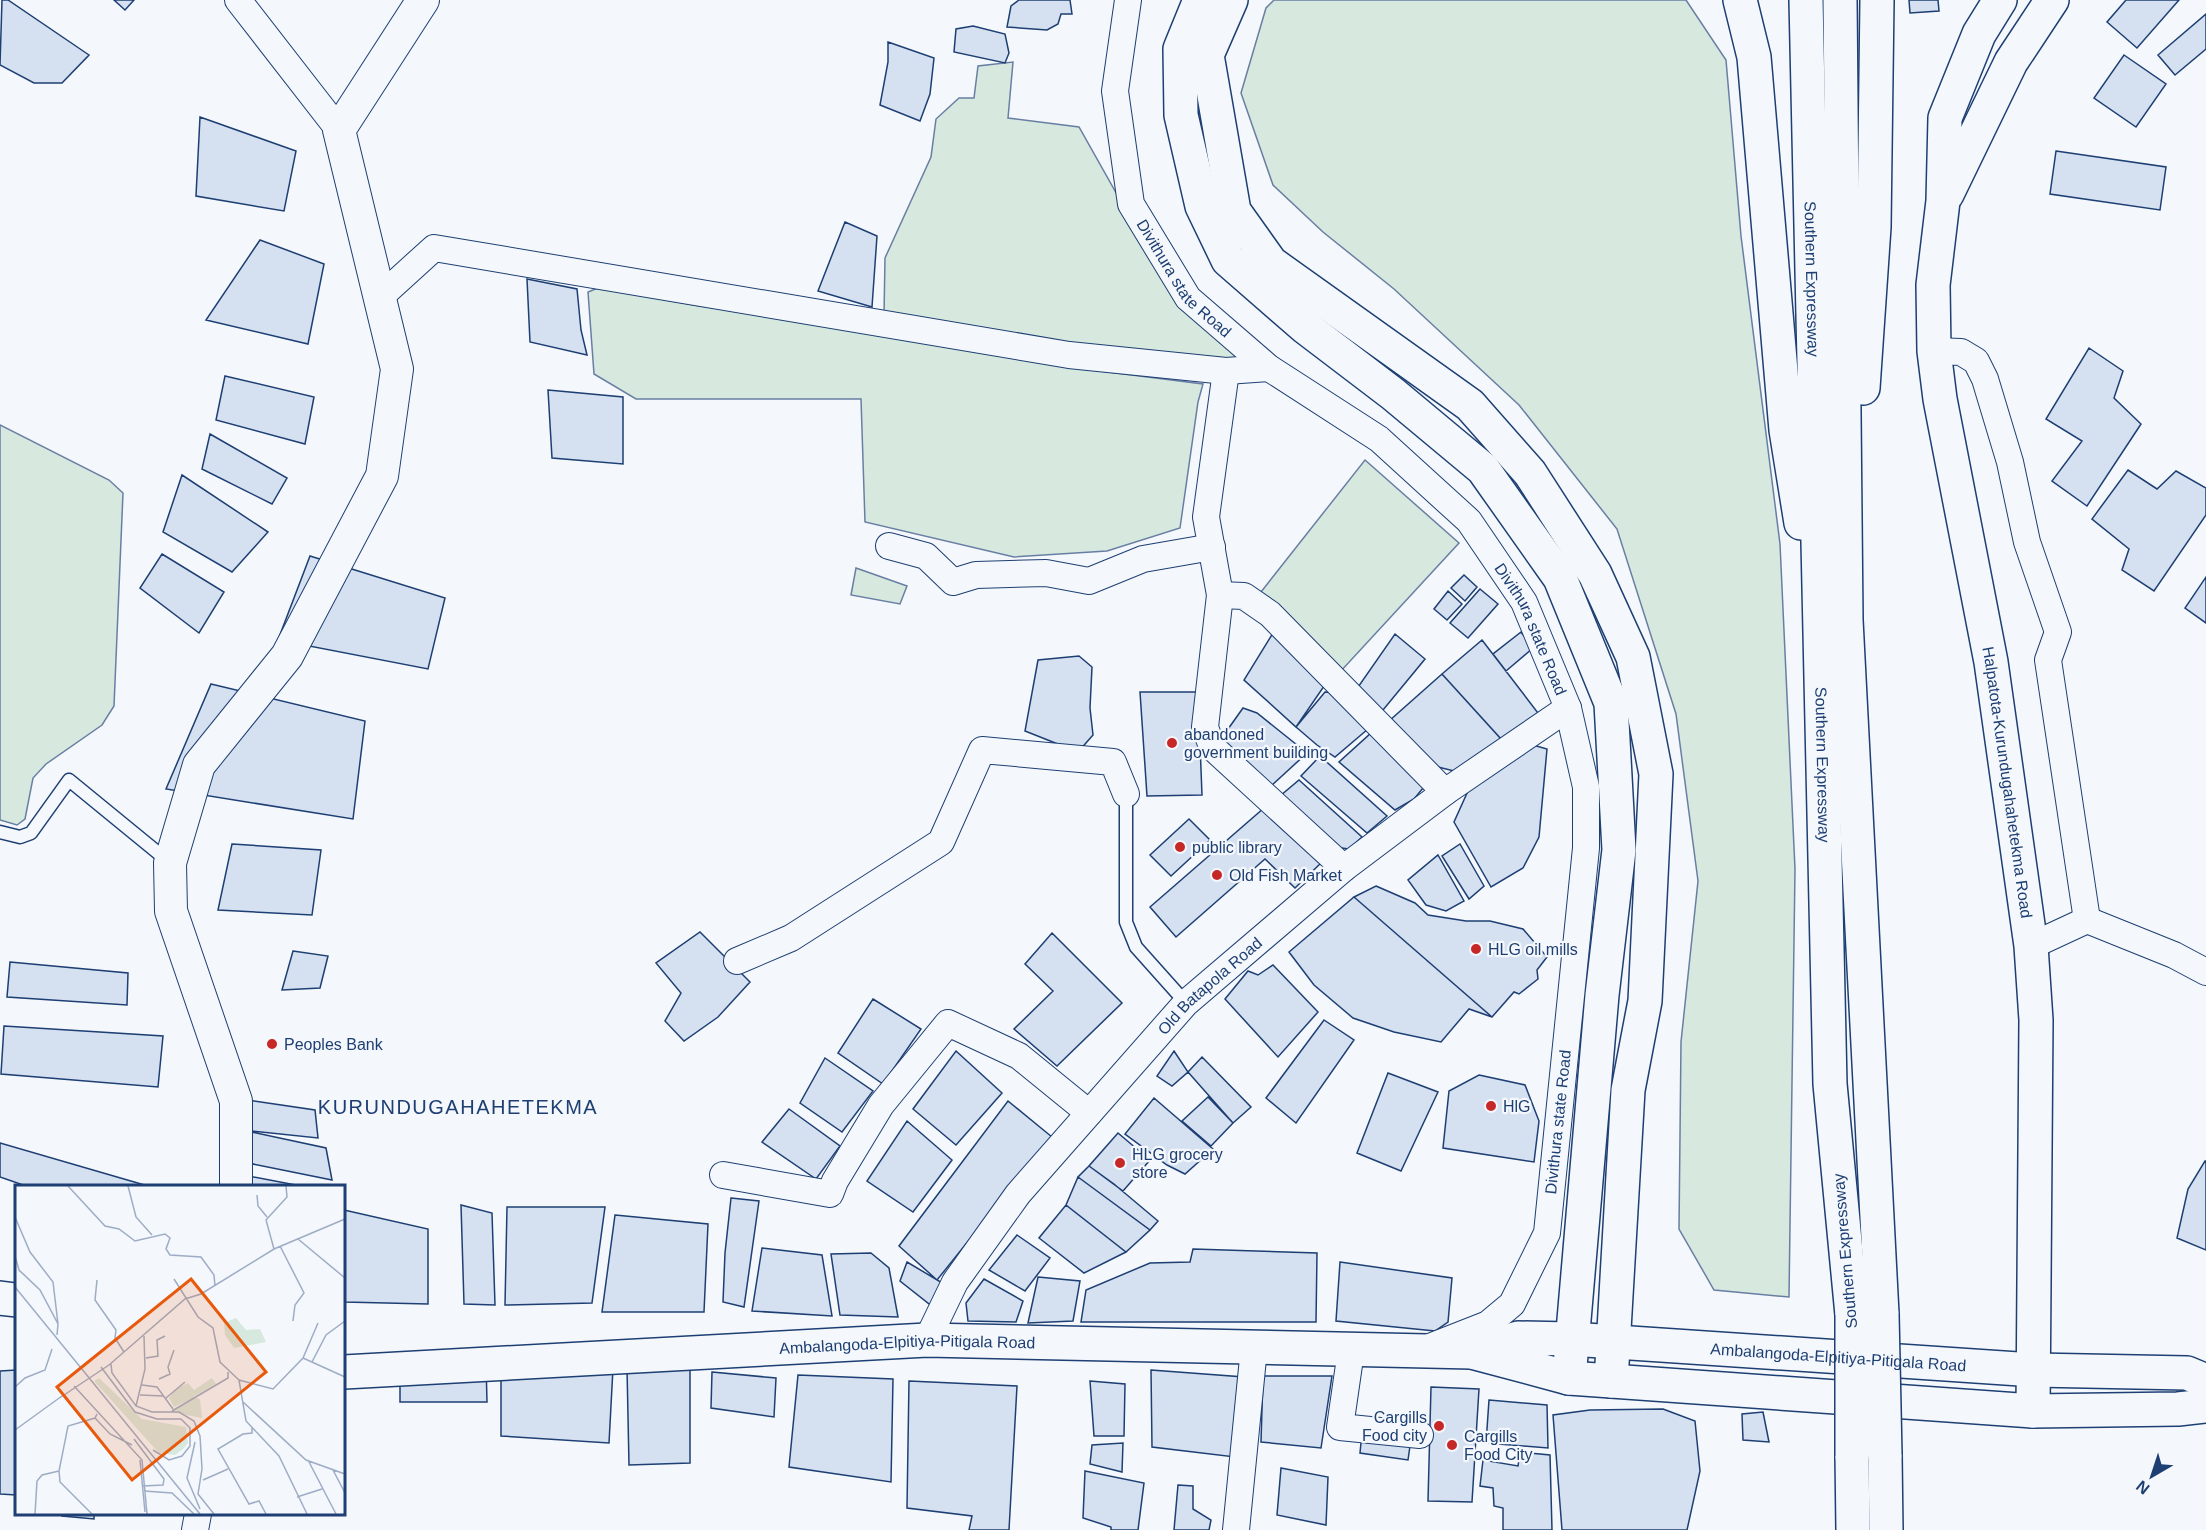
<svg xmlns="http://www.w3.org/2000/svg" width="2206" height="1530" viewBox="0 0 2206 1530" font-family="Arial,sans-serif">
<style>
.green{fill:#d7e8df;stroke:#687fa3;stroke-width:1.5}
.building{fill:#d5e0f0;stroke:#1d3f73;stroke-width:1.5}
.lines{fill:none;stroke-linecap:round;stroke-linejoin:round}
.service-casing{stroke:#1d3f73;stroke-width:15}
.minor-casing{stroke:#1d3f73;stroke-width:28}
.tertiary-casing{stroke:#1d3f73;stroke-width:34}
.primary-casing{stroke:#1d3f73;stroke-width:36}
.motorway-casing{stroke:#1d3f73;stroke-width:36}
.service{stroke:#f4f7fb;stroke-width:12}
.minor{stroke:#f4f7fb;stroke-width:26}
.tertiary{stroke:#f4f7fb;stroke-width:32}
.primary{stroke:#f4f7fb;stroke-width:33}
.motorway{stroke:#f4f7fb;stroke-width:33}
.motorway-bridge-casing{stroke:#1d3f73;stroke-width:36;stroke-linecap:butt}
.motorway-bridge{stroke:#f4f7fb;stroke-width:33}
.poi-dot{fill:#c62828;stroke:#f4f7fb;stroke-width:2}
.labels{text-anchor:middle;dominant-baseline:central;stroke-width:4.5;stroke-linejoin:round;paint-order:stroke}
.street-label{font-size:16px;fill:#1d3f73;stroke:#f4f7fb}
.poi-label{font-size:16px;fill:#1d3f73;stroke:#f4f7fb;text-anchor:start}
.quarter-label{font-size:20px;letter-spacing:1.5px;fill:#1d3f73;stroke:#f4f7fb}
.inset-road{fill:none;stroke:#9eadc5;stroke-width:1.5}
.view{fill:#e8590c;fill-opacity:0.15;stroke:#e8590c;stroke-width:3}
.inset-edge{fill:none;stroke:#1d3f73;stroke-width:3}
</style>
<rect width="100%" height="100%" fill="#f4f7fb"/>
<path class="green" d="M1274 0H1686L1726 60 1741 236 1780 544 1795 869 1789 1297 1714 1290 1679 1229 1681 1042 1698 881 1676 714 1617 529 1519 405 1394 289 1323 232 1273 185 1241 93 1266 8Z
M1013 62 1008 118 1079 127 1141 237 1269 368 1184 366 884 315 885 258 931 157 936 119 959 98H974L978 66Z
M598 288 700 306 825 323 1076 368 1203 384 1198 402 1180 528 1107 551 1014 557 865 522 861 399H636L594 374 588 292Z
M0 425 109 480 123 493 114 706 102 725 46 764 33 778 25 819 17 825 0 820Z
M1365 460 1459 543 1340 672 1261 592Z
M856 568 907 586 900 604 851 595Z"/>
<path class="building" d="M2 0H8L89 55 62 83H34L0 65Z
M114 0H134L125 10Z
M1019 0H1070L1072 14H1061L1058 24 1047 30 1007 27 1011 6Z
M1909 0H1938L1939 11 1910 13Z
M2126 0H2179L2137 48 2107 22Z
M2206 14V49L2175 75 2158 55Z
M973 26 1005 34 1009 53 1005 63 954 52 956 29Z
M888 42 934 58 930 94 920 121 880 105 888 62Z
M2124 55 2166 84 2136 127 2094 98Z
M200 117 296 151 284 211 196 196Z
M2056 151 2166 167 2160 210 2050 194Z
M845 222 877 236 872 307 818 291Z
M260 240 324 264 308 344 206 320Z
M527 279 577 289 581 330 587 355 530 342Z
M2089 348 2123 371 2114 398 2141 424 2087 506 2052 481 2082 441 2046 419Z
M225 376 314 397 305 444 216 420Z
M548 390 623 397V464L552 458Z
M210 434 287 478 272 504 202 469Z
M2128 470 2157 489 2176 471 2206 488V515L2154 591 2122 570 2129 549 2092 519Z
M182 475 268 532 232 572 163 532Z
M162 554 224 592 199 633 140 588Z
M310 556 445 598 428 669 278 640Z
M1464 575 1477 587 1465 601 1451 588Z
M2206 577V623L2185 608Z
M1480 589 1498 604 1468 638 1450 623Z
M1448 591 1462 604 1447 620 1434 609Z
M1521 632 1533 648 1506 671 1493 654Z
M1273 633 1331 676 1296 727 1244 680Z
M1395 634 1425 659 1383 710 1356 690Z
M1482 640 1538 713 1501 739 1442 674Z
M1079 656 1092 667 1090 708 1093 735 1078 752 1025 731 1038 660Z
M1442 674 1501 739 1458 772 1434 766 1389 721Z
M211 684 365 721 353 819 166 789Z
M1140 692H1198L1202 795 1147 796Z
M1325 692 1337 693 1368 729 1335 757 1317 745 1296 727Z
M1243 708 1257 713 1307 753 1271 786 1221 739Z
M1377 731 1428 782 1414 799 1395 810 1339 762 1370 734Z
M1526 743 1547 749 1539 837 1523 868 1491 887 1454 822 1468 791Z
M1320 756 1387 816 1367 833 1301 776Z
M1299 780 1362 837 1349 849 1334 847 1280 796Z
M1264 808 1321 863 1295 888 1265 859 1176 937 1150 907Z
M1189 819 1210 840 1171 876 1150 855Z
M232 844 321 850 312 915 218 910Z
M1460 844 1484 886 1469 899 1442 856Z
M1438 855 1464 901 1446 911 1426 905 1408 880Z
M1376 886 1415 903 1428 915 1466 921H1490L1523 929 1547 957 1537 970 1538 979 1519 994 1514 992 1492 1017 1354 897Z
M1354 897 1492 1017 1469 1009 1441 1042 1394 1032 1353 1018 1314 985 1289 952Z
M700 932 750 982 718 1017 684 1041 665 1021 681 993 656 963Z
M1052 933 1122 1003 1057 1066 1014 1029 1053 991 1025 964Z
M293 951 328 956 320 988 282 990Z
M10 962 128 973 127 1005 7 997Z
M1273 965 1318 1012 1278 1057 1225 999 1248 971 1258 975Z
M873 999 921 1029 883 1084 838 1053Z
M1324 1020 1354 1040 1296 1123 1266 1098Z
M4 1026 163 1036 158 1087 1 1074Z
M956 1051 1002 1093 956 1145 913 1109Z
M1174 1051 1188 1072 1172 1086 1157 1076Z
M1202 1057 1251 1107 1233 1123 1188 1072Z
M825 1058 873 1091 842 1132 800 1103Z
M1388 1073 1438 1092 1401 1171 1357 1153Z
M1479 1075 1525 1085 1539 1121 1534 1162 1443 1148 1449 1091Z
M1208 1097 1233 1123 1211 1146 1182 1121Z
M1154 1098 1213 1149 1185 1174 1167 1165 1125 1134Z
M240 1099 315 1110 318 1138 242 1130Z
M1008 1101 1052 1137 937 1280 899 1246Z
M789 1109 840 1146 816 1179 762 1142Z
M907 1121 952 1160 913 1212 867 1181Z
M242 1130 326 1148 332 1180 248 1163Z
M1118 1133 1150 1160 1123 1191 1089 1166Z
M0 1143 148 1186H26L0 1177Z
M2205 1161H2206V1250L2177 1238 2188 1189Z
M1089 1166 1114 1184 1158 1221 1150 1230 1078 1177Z
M227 1172 301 1186H226Z
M1078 1177 1150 1230 1126 1252 1066 1205Z
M731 1198 759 1201 744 1307 723 1302 725 1253Z
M461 1205 492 1213 495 1305 464 1304Z
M1066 1205 1126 1252 1084 1273 1039 1238Z
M507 1207H605L592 1303 505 1305Z
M344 1210 428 1229V1304L344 1302Z
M615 1215 708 1224 704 1312H602Z
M1017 1235 1050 1258 1025 1291 989 1270Z
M762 1248 822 1255 832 1316 752 1311Z
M1193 1249 1317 1253 1316 1322H1081L1086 1290 1150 1263 1190 1262Z
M871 1253 889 1268 898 1317 840 1315 831 1254Z
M907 1262 944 1284 933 1307 900 1281Z
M1340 1262 1452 1278 1448 1322 1435 1331 1336 1321Z
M1038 1277 1080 1281 1073 1321 1028 1323Z
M984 1279 1023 1301 1016 1322 968 1321 966 1303Z
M400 1354 486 1363 487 1402H400Z
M501 1362 613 1368 609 1443 501 1436Z
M627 1368 690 1370V1463L629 1465Z
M16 1370V1495L0 1494V1371Z
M1151 1370 1244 1377 1235 1457 1152 1447Z
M712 1372 776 1378 774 1417 711 1408Z
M798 1375 893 1379 891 1482 789 1467Z
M1263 1376H1332L1321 1448 1261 1442Z
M909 1381 1017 1386 1009 1530H969L972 1516 907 1508Z
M1090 1381 1125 1384 1124 1436H1094Z
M1431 1387 1479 1389 1472 1502 1428 1501Z
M1489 1400 1547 1405 1548 1448 1486 1443Z
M1663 1409 1695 1421 1700 1471 1687 1530H1562L1553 1415 1590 1410Z
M1763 1412 1769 1442 1743 1440 1742 1414Z
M1362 1432 1411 1439 1408 1460 1360 1453Z
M1123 1443 1122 1472 1090 1464 1092 1445Z
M1520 1452 1550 1455 1552 1530H1503V1508L1494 1506 1493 1488 1480 1486 1483 1460 1518 1466Z
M1281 1468 1328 1477 1326 1525 1277 1515Z
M1085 1471 1144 1483 1138 1530H1111V1527L1083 1518Z
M1178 1485 1193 1486V1509L1211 1520 1209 1530H1174Z
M62 1514H94V1519L62 1516Z"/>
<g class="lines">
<defs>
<path id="service" d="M1126 794V922L1136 947 1186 1003
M0 832 20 837 31 833 69 780 168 861"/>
<g id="minor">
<path d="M238 0 339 130"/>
<path id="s1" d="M1128 0 1115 91 1131 204 1188 298 1269 368 1379 439 1469 521 1524 602 1568 708 1586 787V848L1547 1233 1512 1304 1488 1324 1427 1348"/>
<path d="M379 298 434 248 1069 355 1226 371 1269 368"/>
<path d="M1934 351 1961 352 1976 361 1985 379 2010 462 2027 542 2058 632 2048 660 2087 920"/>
<path d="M1226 371 1206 517 1220 595 1205 727 1212 747 1344 868"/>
<path d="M889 546 926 556 953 582 976 575 1046 573 1089 581 1143 559 1212 547"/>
<path d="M1220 595 1244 596 1270 614 1445 792"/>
<path d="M2031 946 2087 920 2174 955 2206 972"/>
<path d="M737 961 791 938 941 842 982 750 1113 762 1126 794"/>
<path d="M723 1175 830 1194 835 1181 881 1105 948 1023 1019 1056 1089 1113"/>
<path id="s2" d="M927 1340 955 1282 1018 1194 1186 1003 1344 868 1445 792 1568 708"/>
<path d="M1351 1351 1340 1427 1420 1435"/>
<path d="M195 1530 198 1514"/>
<path d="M1236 1530 1254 1348"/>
</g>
<path id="tertiary" d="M236 1186V1101L171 911 170 863 199 765 287 656 382 476 397 369 339 130 423 0"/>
<g id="primary">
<path id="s3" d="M2000 0 1979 34 1945 118 1943 201 1933 285 1934 351 1940 399 1991 662 2031 946 2036 1020 2033 1411"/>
<path d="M1947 194 2011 62 2052 0"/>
<path d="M0 1298 16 1300"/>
<path id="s4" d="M1472 1352 1518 1338 1571 1339 2035 1370 2187 1373 2206 1381"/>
<path id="s5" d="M344 1372 927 1340 1472 1352 1569 1378 2033 1411 2178 1409 2206 1406"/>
</g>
<g id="motorway">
<path d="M1200 0 1180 49 1181 115 1202 206 1228 260 1305 327 1393 394 1483 469 1560 578 1611 703 1619 850 1602 995 1569 1378"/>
<path d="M1231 0 1207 55 1234 211 1271 263 1470 405 1530 473 1595 574 1633 657 1656 774 1645 1001 1628 1090 1611 1381"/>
<path d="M1740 0 1754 57 1786 430 1801 523"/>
<path id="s6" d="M1806 0 1830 1084 1852 1315"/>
<path d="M1840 0 1846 620 1882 1314"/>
<path d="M1863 388 1874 227 1877 0"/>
<path d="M1885 1455 1886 1530"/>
<path d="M1852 1456 1853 1530"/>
</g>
</defs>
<use href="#service" class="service-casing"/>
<use href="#minor" class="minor-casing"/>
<use href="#tertiary" class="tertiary-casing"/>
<use href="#primary" class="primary-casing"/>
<use href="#motorway" class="motorway-casing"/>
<use href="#service" class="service"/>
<use href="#minor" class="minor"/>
<use href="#tertiary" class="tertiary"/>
<use href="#primary" class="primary"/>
<use href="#motorway" class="motorway"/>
<defs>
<path id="motorway-bridge" d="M1882 1314 1885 1455
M1852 1315V1456"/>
</defs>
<use href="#motorway-bridge" class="motorway-bridge-casing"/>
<use href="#motorway-bridge" class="motorway-bridge"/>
</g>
<g class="poi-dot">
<circle cx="1172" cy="743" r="6"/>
<circle cx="1180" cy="847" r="6"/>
<circle cx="1217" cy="875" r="6"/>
<circle cx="1476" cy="949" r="6"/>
<circle cx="272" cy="1044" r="6"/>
<circle cx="1491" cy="1106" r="6"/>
<circle cx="1120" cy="1163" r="6"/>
<circle cx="1439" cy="1426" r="6"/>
<circle cx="1452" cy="1445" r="6"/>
</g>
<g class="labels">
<g class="street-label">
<text stroke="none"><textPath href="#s1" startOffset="298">Divithura state Road</textPath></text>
<text stroke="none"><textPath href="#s6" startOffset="279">Southern Expressway</textPath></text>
<text stroke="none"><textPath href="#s1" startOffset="801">Divithura state Road</textPath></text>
<text stroke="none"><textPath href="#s6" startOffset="765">Southern Expressway</textPath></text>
<text stroke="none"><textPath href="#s3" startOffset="802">Halpatota-Kurundugahahetekma Road</textPath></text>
<text stroke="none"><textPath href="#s2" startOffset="456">Old Batapola Road</textPath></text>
<text transform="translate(1558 1122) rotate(-84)">Divithura state Road</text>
<text transform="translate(1845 1251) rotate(-95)">Southern Expressway</text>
<text stroke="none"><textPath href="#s5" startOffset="564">Ambalangoda-Elpitiya-Pitigala Road</textPath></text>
<text stroke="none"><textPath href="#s4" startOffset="369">Ambalangoda-Elpitiya-Pitigala Road</textPath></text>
</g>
<g class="poi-label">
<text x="1184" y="734">abandoned<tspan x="1184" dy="18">government building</tspan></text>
<text x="1192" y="847">public library</text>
<text x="1229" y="875">Old Fish Market</text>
<text x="1488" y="949">HLG oil mills</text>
<text x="284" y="1044">Peoples Bank</text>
<text x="1503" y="1106">HlG</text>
<text x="1132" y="1154">HLG grocery<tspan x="1132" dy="18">store</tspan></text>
<text x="1427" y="1417" text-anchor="end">Cargills<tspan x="1427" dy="18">Food city</tspan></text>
<text x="1464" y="1436">Cargills<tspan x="1464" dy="18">Food City</tspan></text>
</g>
<g class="quarter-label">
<text x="458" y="1107">KURUNDUGAHAHETEKMA</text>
</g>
</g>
<g transform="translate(15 1185)">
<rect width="330" height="330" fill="#f4f7fb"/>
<path d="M221 133 231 145 245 144 251 157 219 163 210 150 209 138ZM84 193 127 234 171 242 173 258 168 264 160 270 144 268 79 196ZM197 193 201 199 178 212 185 214 187 233 156 227 176 214 159 222 154 213 162 203 173 198 179 205Z" fill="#d7e8df"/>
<path class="inset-road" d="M53 1 90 41 104 44 120 56 150 49 155 53 151 64 155 70 186 72 199 90 200 101M113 1 121 32 137 50M242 10 243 21 252 32M0 32 15 67 38 97 43 139M283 54 330 93M265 61 289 108 280 120 278 136M259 64 251 35 272 12 271 1M0 71 4 85 25 105 43 139 42 150M159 94 183 132 198 143 205 177 224 195 231 236 264 271 292 329M82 95 80 115 101 145 100 153 109 167M0 102 185 329M131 173 143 171 142 155 150 151M288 173 330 192M297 177 311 150 330 136M96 179 97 188 121 221 137 227H164L179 236 185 251 187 284 183 309 199 329M86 182 120 227 142 234H166L175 243V261L167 271 154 275 138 265M144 194 155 189 153 182 159 165M224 195 258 204 288 173 303 138M127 200 142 202 158 224M59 201 127 275 132 329M0 202 10 193 30 185 37 164M125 210 148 211M46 212 94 180 170 114 186 109 259 64 330 34M151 213 170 197M228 217 291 275 330 289M121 221 130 184 129 151M157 226 213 193V187M80 233 95 249 117 260M237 243V248L228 249 203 264 234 319 244 316 251 329M0 245 47 211M119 254 149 294 148 300 128 301M180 257 172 293 185 324M125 275 130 327M293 275 321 329M318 285 330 308M188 295 213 284M129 306 157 308 179 329M282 312 307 304M20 329 22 296 27 290 44 286M77 329 45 297 44 286 53 241 80 233 82 229"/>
<path class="view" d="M176 94 251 187 117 295 42 202Z"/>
<rect width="330" height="330" class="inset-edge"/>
</g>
<g transform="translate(2152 1476) rotate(219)" stroke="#f4f7fb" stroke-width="4.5" paint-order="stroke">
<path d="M0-4.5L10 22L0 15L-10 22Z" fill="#1d3f73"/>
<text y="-9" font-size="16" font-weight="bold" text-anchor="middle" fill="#1d3f73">N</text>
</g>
</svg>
